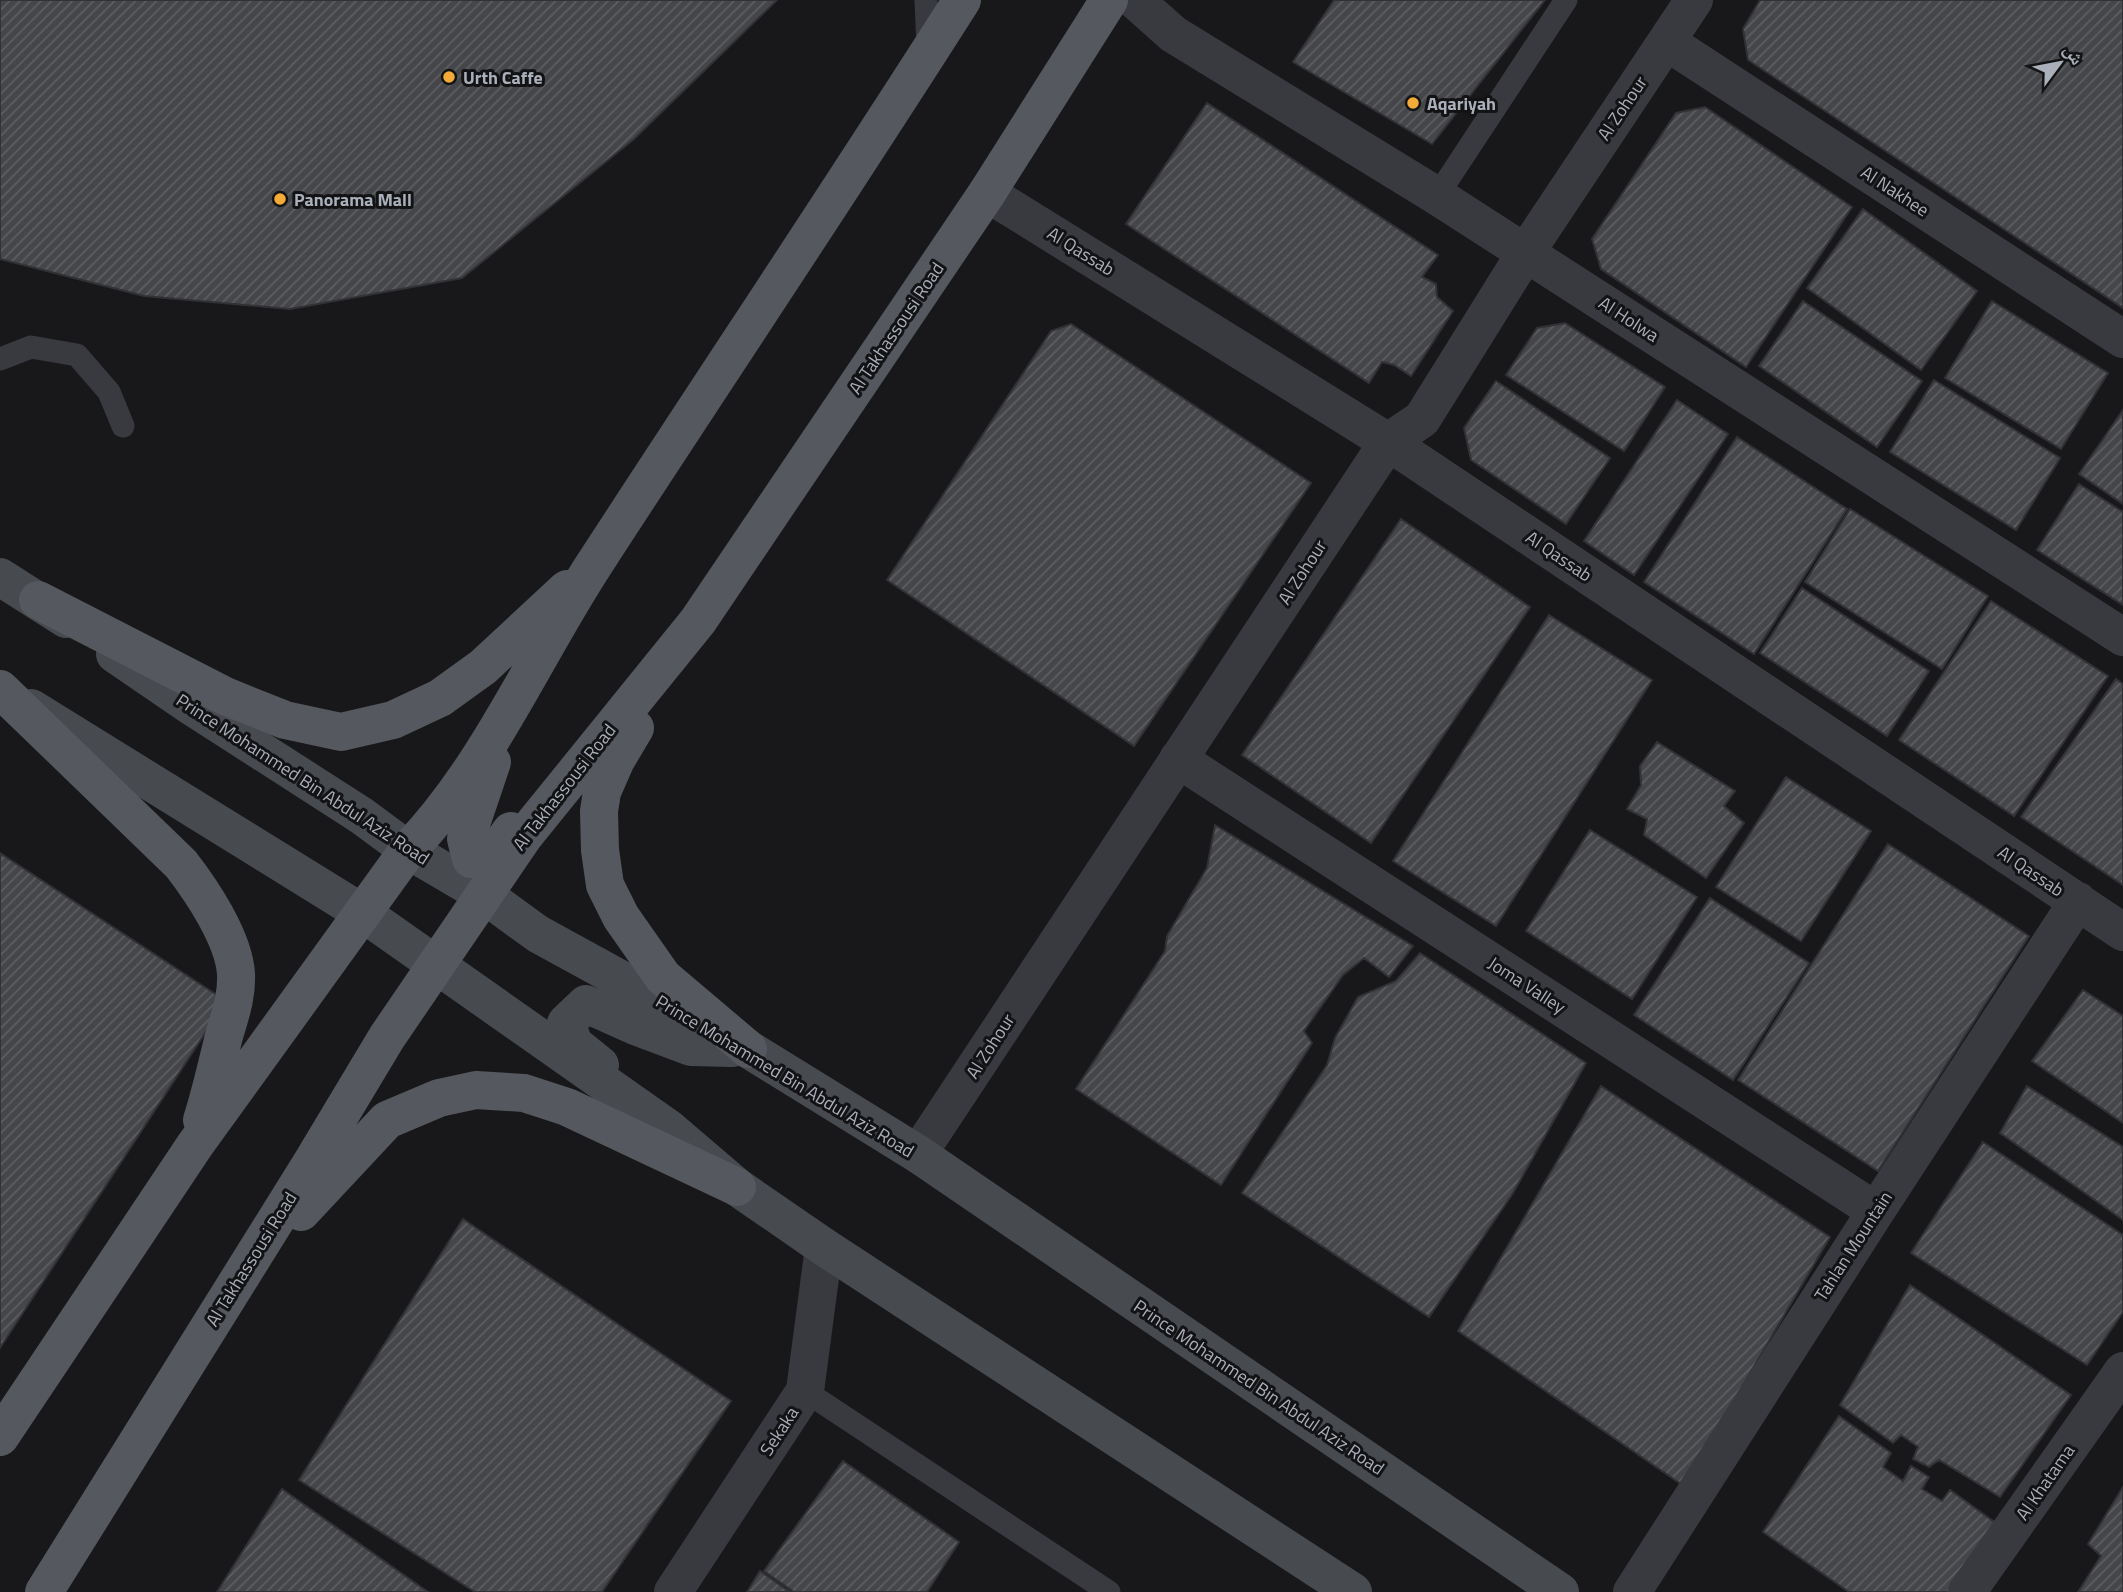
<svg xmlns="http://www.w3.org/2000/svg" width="2123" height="1592" viewBox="0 0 2123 1592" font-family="'Titillium Web','Noto Naskh Arabic',sans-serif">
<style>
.building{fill:url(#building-hatch);stroke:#323236;stroke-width:2}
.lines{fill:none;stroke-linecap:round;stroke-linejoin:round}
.lane{stroke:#393a3f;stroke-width:23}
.street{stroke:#393a3f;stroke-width:38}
.secondary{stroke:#474a4f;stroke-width:38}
.primary{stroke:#55585e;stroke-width:38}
.poi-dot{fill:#f4aa36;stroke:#131315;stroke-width:2.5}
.labels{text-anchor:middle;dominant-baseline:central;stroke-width:6;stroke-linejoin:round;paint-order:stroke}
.poi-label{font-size:18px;font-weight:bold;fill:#aab0ba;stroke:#131315;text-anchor:start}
.street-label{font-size:18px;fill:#aab0ba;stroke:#131315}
</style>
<defs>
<pattern id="building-hatch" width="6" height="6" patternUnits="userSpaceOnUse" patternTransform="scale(1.75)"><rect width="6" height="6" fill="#44464a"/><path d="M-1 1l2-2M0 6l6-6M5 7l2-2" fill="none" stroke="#5c5e62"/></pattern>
</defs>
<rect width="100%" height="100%" fill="#18181a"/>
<path class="building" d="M0 0H777L634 139 462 278 290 309 144 296 0 259Z
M1334 0H1545L1432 144 1293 62Z
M1760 0H2123V308L1748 60 1743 29Z
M1207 103 1438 255 1422 277 1436 284 1437 297 1453 311 1411 376 1394 365 1382 362 1369 383 1126 224Z
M1705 107 1852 207 1746 367 1601 269 1592 239 1676 113Z
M1863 209 1977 291 1921 370 1807 288Z
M1803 301 1922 381 1877 447 1759 366Z
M1992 301 2108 373 2061 449 1945 378Z
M1565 323 1665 387 1624 451 1506 375 1537 328Z
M1071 324 1311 483 1134 746 887 580 1051 331Z
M1934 380 2060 458 2016 530 1890 452Z
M1496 381 1610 458 1566 524 1471 460 1464 428Z
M1677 400 1728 434 1634 575 1584 541Z
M2123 410V504L2079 474Z
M1737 437 1847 509 1754 654 1644 582Z
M2079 484 2123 512V605L2037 550Z
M1850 509 1988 596 1942 669 1805 582Z
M1401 519 1530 607 1371 843 1242 755Z
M1802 588 1929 671 1887 736 1760 653Z
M1991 601 2108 676 2014 816 1899 740Z
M1549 615 1652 680 1496 926 1393 861Z
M2116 679 2123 684V885L2021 817Z
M1657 742 1735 791 1724 806 1744 823 1706 878 1644 835 1647 819 1627 809 1641 785 1640 766Z
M1786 777 1871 831 1801 941 1716 887Z
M1215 825 1413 946 1389 977 1364 958 1343 975 1304 1031 1312 1043 1221 1185 1076 1089 1165 951 1167 936 1207 868Z
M1590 830 1697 897 1632 999 1526 931Z
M1888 844 2029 936 1878 1171 1738 1080Z
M0 853 226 1001 0 1348Z
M1710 898 1809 963 1733 1080 1634 1015Z
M1420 953 1586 1063 1513 1193 1429 1317 1242 1193 1327 1065 1335 1038 1358 997 1396 981Z
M2083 990 2123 1016V1123L2032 1061Z
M1601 1086 1830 1237 1684 1486 1458 1331Z
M2027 1086 2123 1147V1220L2000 1133Z
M1983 1142 2123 1235V1312L2087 1365 1911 1253Z
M463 1219 731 1401 602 1592H475L299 1480Z
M1910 1285 2071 1395 2000 1497 1939 1460 1929 1467 1913 1459 1918 1447 1901 1435 1893 1443 1840 1405Z
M1839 1416 1891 1453 1883 1467 1903 1481 1911 1466 1929 1477 1922 1489 1942 1501 1950 1490 2000 1526 1956 1592H1849L1763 1532Z
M843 1461 959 1542 927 1592H794L764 1571Z
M2123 1487V1592H2078L2101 1556 2088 1544Z
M282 1489 428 1592H217Z
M760 1571 790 1592H747Z"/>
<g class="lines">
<path class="lane" d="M926 0 928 49
M1437 196 1566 0
M0 359 31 347 77 355 109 392 123 426
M805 1391 1109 1592"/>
<path class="street" d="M1135 0 1173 34 1437 196 2123 637
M1667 42 2123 339
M987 193 1388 442 2123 932
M1178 759 1876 1211
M918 1154 1388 442 1422 419 1526 252 1694 0
M673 1592 805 1391 824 1247
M1632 1592 1876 1211 2078 901
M1967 1592 2123 1371"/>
<path class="secondary" d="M0 577 66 619
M115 654 191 706 362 816 408 850 483 894 538 934 748 1049 918 1154 1560 1592
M31 708 364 914 668 1128 737 1187 824 1247 1353 1592
M600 1065 574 1044 566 1023 586 1004 635 1026 691 1047 732 1048"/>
<path class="primary" d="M38 600 225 696 285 720 341 732 393 720 440 698 483 667 567 589
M0 689 181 864C202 891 234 939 236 974 237 997 230 1015 224 1036 217 1064 211 1092 202 1120
M635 728 616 760 602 792 599 811 600 850 605 885 621 917 663 977 748 1049
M492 762 466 839 471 859 490 860 511 831
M301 1212 387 1120 439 1098 476 1090 524 1093 567 1107 737 1187
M0 1437 195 1145 408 850C488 767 533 658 595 563 717 375 842 189 962 0
M44 1592 312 1162 387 1037 524 836 698 621 987 193 1109 0"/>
</g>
<g class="poi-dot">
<circle cx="449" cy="77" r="7"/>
<circle cx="1413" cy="103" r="7"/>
<circle cx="280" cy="199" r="7"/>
</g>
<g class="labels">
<g class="poi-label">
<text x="463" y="77">Urth Caffe</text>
<text x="1427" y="103">Aqariyah</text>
<text x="294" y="199">Panorama Mall</text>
</g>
<g class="street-label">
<text transform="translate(1622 108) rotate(-56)">Al Zohour</text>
<text transform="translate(1895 191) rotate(33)">Al Nakhee</text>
<text transform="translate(1081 251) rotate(32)">Al Qassab</text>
<text transform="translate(1629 319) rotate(33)">Al Holwa</text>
<text transform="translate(896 328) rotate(-56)">Al Takhassousi Road</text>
<text transform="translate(1559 556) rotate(34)">Al Qassab</text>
<text transform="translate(1302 572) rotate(-57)">Al Zohour</text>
<text transform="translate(303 779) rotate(33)">Prince Mohammed Bin Abdul Aziz Road</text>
<text transform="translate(564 787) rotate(-52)">Al Takhassousi Road</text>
<text transform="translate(2031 871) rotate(34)">Al Qassab</text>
<text transform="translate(1527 985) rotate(33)">Joma Valley</text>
<text transform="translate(990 1046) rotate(-57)">Al Zohour</text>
<text transform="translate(785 1076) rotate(31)">Prince Mohammed Bin Abdul Aziz Road</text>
<text transform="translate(1853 1246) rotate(-57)">Tahlan Mountain</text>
<text transform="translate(251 1259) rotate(-58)">Al Takhassousi Road</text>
<text transform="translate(1259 1387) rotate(34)">Prince Mohammed Bin Abdul Aziz Road</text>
<text transform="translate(779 1431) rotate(-57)">Sekaka</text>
<text transform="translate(2045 1482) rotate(-55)">Al Khatama</text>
</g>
</g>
<g transform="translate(2060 63) rotate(58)" stroke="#131315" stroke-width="5" paint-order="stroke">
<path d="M0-5L12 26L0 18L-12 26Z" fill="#aab0ba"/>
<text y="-10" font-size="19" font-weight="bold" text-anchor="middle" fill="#aab0ba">ش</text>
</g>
</svg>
